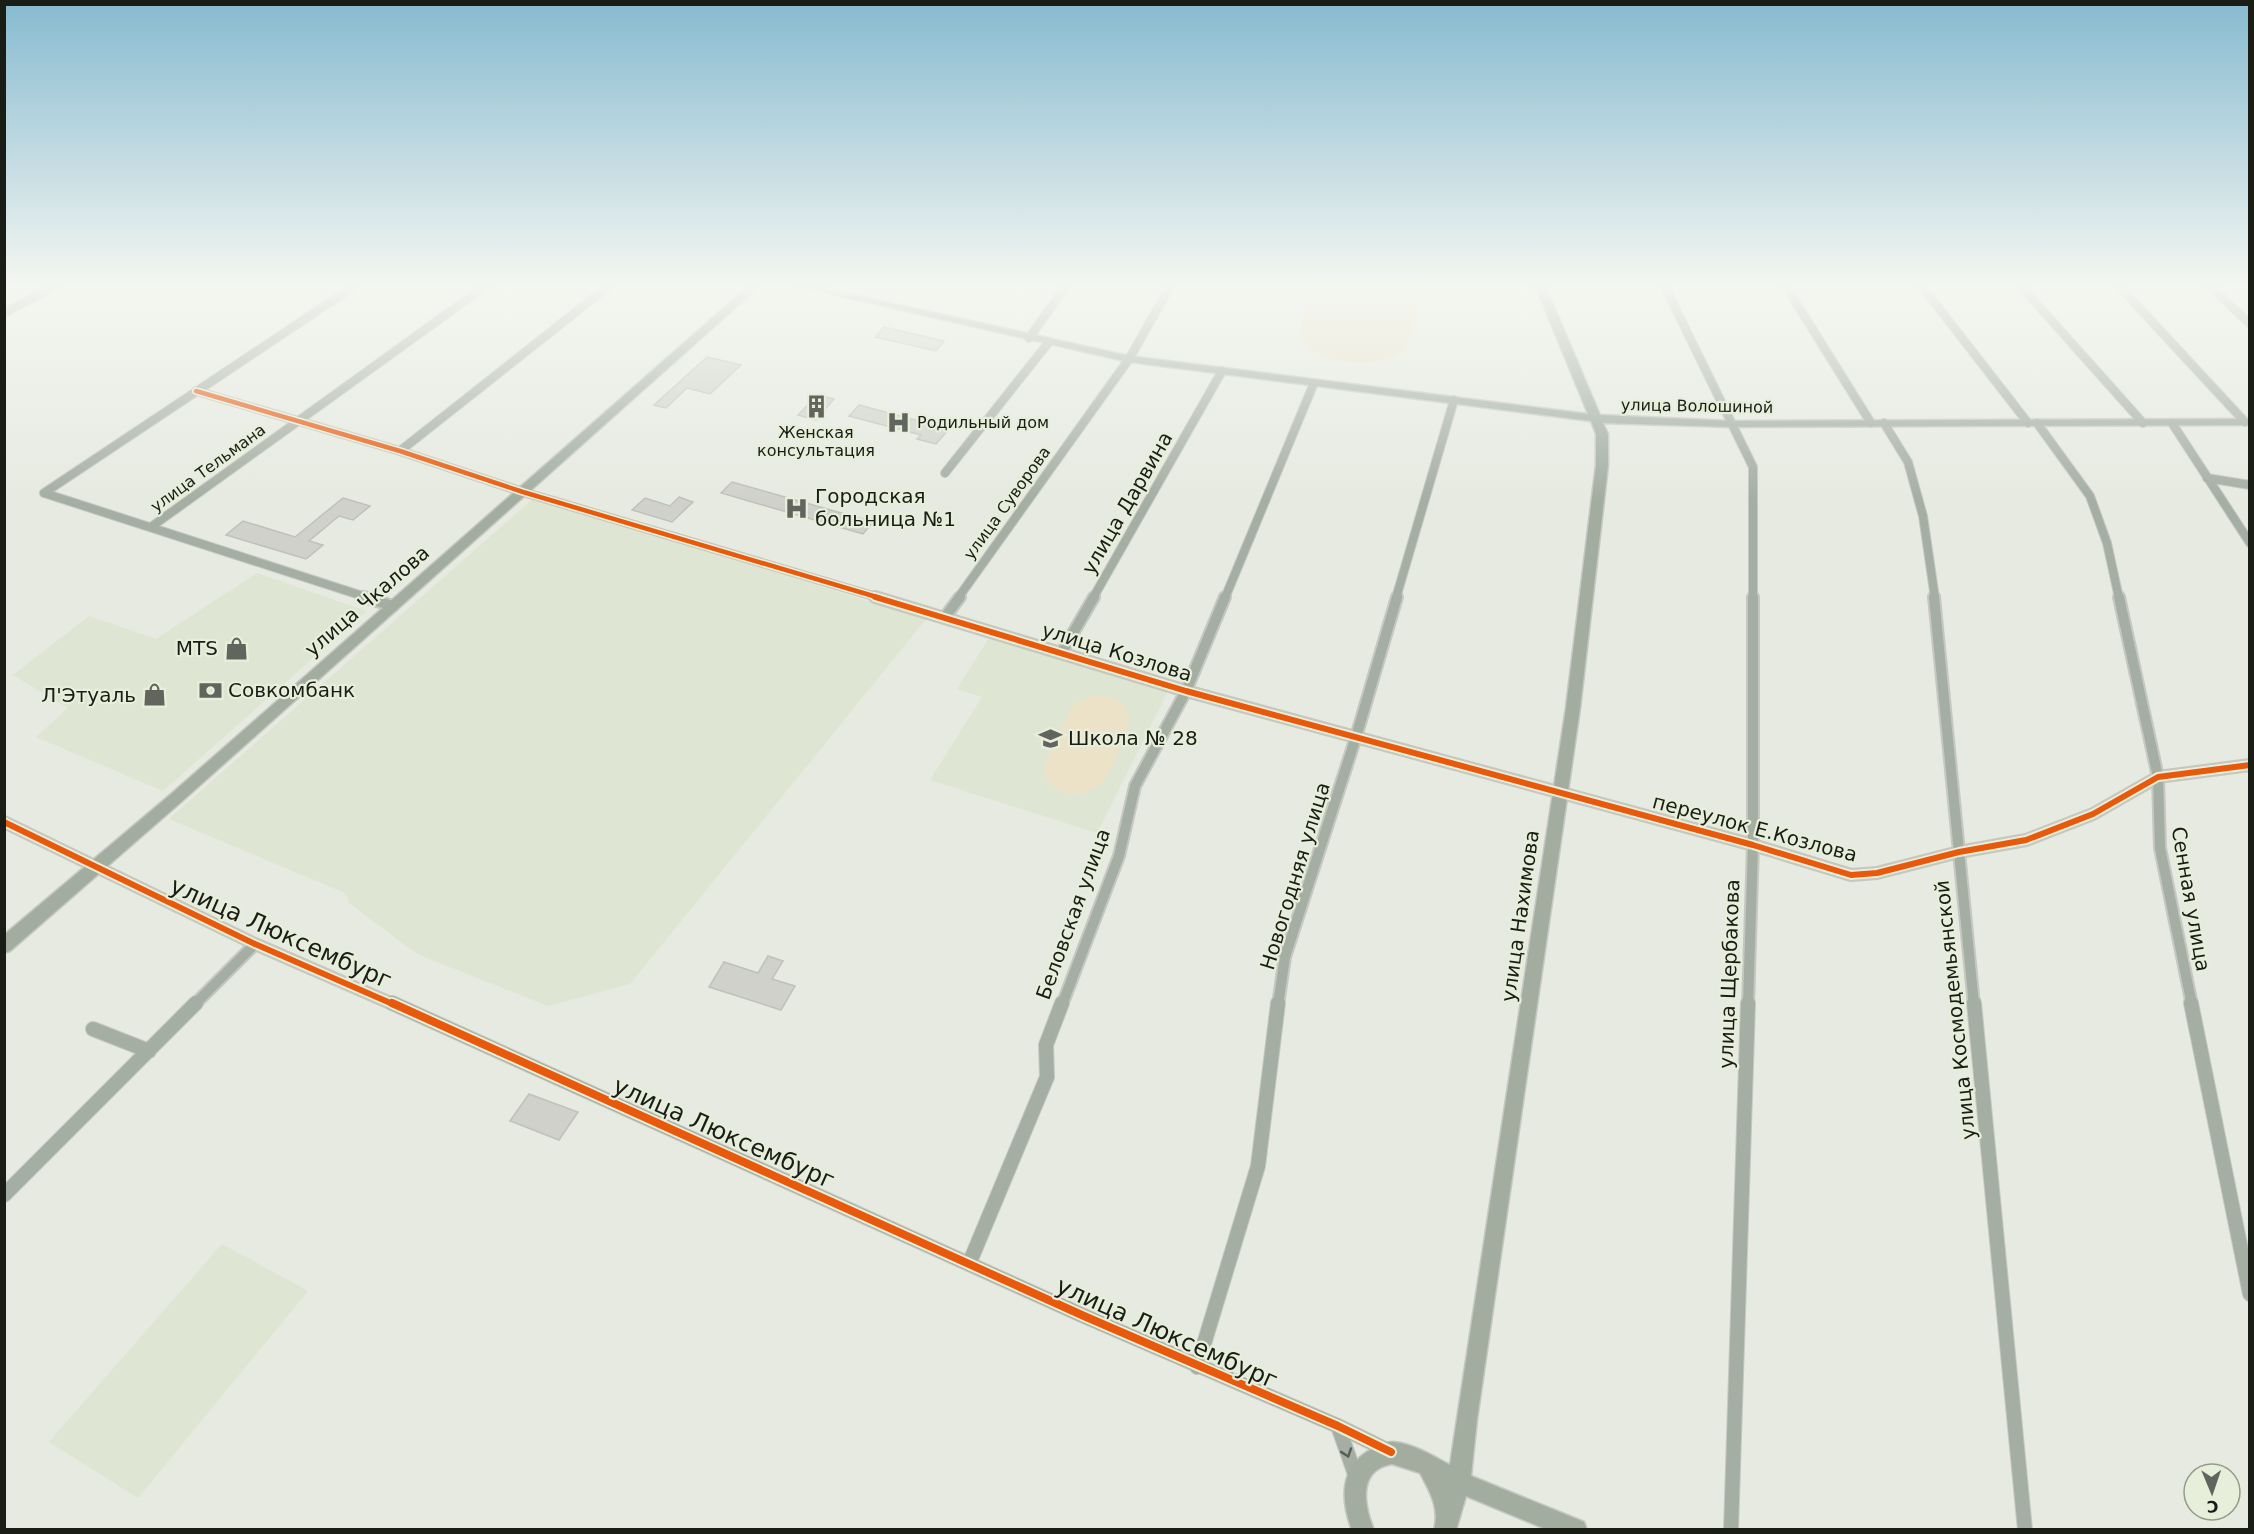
<svg xmlns="http://www.w3.org/2000/svg" width="2254" height="1534" viewBox="0 0 2254 1534" font-family="'DejaVu Sans',sans-serif">
<style>
.built{fill:#dee5d2}
.green{fill:#ebe2c8}
.building{fill:#cfd1ca;stroke:#c0c1b9;stroke-width:1.5}
.lines{fill:none;stroke-linecap:round;stroke-linejoin:round}
.street-far2-casing{stroke:#c5c8c1;stroke-width:10}
.street-far1-casing{stroke:#c5c8c1;stroke-width:14}
.street-casing{stroke:#c5c8c1;stroke-width:16}
.secondary-casing{stroke:#c5c8c1;stroke-width:3}
.street-far2{stroke:#a5aea2;stroke-width:8}
.street-far1{stroke:#a5aea2;stroke-width:10}
.street{stroke:#a5aea2;stroke-width:14}
.secondary{fill:#a2ada0;fill-rule:evenodd}
.cycleway-far2-casing{stroke:#e7efdb;stroke-width:8}
.cycleway-far1-casing{stroke:#e7efdb;stroke-width:10}
.cycleway-casing{stroke:#e7efdb;stroke-width:12}
.cycleway-far2{stroke:#e8590c;stroke-width:4.5}
.cycleway-far1{stroke:#e8590c;stroke-width:6}
.cycleway{stroke:#e8590c;stroke-width:8}
.oneway{stroke:#595e55}
.labels{text-anchor:middle;dominant-baseline:central;stroke-width:4.5;stroke-linejoin:round;paint-order:stroke}
.far-street-label{font-size:16px;fill:#1a1d16;stroke:#e7efdb}
.far-poi-label{font-size:16px;fill:#1a1d16;stroke:#e7efdb;text-anchor:start}
.poi-label{font-size:20px;fill:#1a1d16;stroke:#e7efdb;text-anchor:start}
.street-label{font-size:20px;fill:#1a1d16;stroke:#e7efdb}
.near-street-label{font-size:24px;fill:#1a1d16;stroke:#e7efdb}
</style>
<rect width="100%" height="100%" fill="#e6eae0"/>
<path class="built" d="M534 498 926 619 630 984 548 1006 417 954 349 903 345 893 169 819Z
M257 573 366 611 163 791 36 737 68 708 13 675 89 616 156 639Z
M989 638 1169 689 1097 833 930 780 982 697 957 689Z
M222 1244 308 1291 138 1498 49 1442Z"/>
<path class="green" d="M1314 285H1420C1417 301 1413 341 1402 351 1382 369 1315 367 1302 338 1296 324 1310 299 1314 285Z
M1098 695C1116 697 1132 705 1128 725 1117 753 1105 806 1063 792 1055 789 1046 782 1045 773 1043 761 1067 712 1076 703 1082 698 1090 697 1098 695Z"/>
<path class="building" d="M884 327 944 341 936 351 875 337Z
M707 357 741 365 710 394 687 388 666 408 654 405Z
M817 395 834 399 816 420 798 415Z
M859 405 949 429 936 444 917 439 921 435 849 416Z
M732 482 873 522 863 534 721 493Z
M679 497 693 502 672 522 632 510 645 498 670 506Z
M343 498 370 506 353 520 339 516 309 541 323 545 306 559 226 535 243 521 295 537Z
M768 956 783 961 772 979 795 986 781 1010 709 987 724 962 758 973Z
M529 1094 578 1112 559 1140 510 1121Z"/>
<g class="lines">
<defs>
<path id="street-far2" d="M1664 285 1753 467V598
M1785 285 1871 423
M1921 285 2028 423
M2020 285 2143 423
M2118 285 2245 422
M2209 285 2250 324
M4 313 57 285
M1029 338 1067 285
M196 391 400 451 523 492 880 598
M1884 423 1908 462 1923 516 1935 598
M2037 423 2090 496 2107 543 2119 598
M2172 423 2250 543
M400 451 610 285
M945 473 1049 342
M2207 478 2250 485
M44 493 356 285
M44 493 369 598
M151 527 487 285
M958 598 1129 359 1171 285
M1093 598 1222 371
M1225 598 1314 383
M1396 598 1454 400"/>
<path id="street-far1" d="M364 597 393 606
M875 597 1186 691 1753 845 1851 875 1877 873 1959 852 2026 840 2093 814 2158 777 2250 765
M1934 597 1974 1005
M2119 597 2158 777 2160 848 2192 1005
M945 617 960 597
M1062 652 1094 597
M4 822 255 944 395 1005
M194 1005 255 944
M1062 1005 1119 856 1135 786 1186 691 1225 597
M1278 1005 1285 957 1356 737 1397 597
M1748 1005 1753 845V597"/>
<path id="street" d="M392 1003 1084 1316 1338 1426 1391 1452
M1974 1003 2025 1530
M2191 1003 2250 1294
M93 1029 149 1051
M4 1195 196 1003
M969 1264 1047 1077 1046 1045 1062 1003
M1197 1367 1258 1166 1278 1003
M1338 1426 1357 1480
M1731 1530 1748 1003"/>
<path id="secondary" d="M750 285H761L180 803 10 951 4 953V935L170 795Z
M790 285H810L1129 356 1588 414 1535 285H1545L1600 415 1732 421 2250 419V425L1732 427 1603 423 1608 434V465L1580 708 1477 1419 1471 1476 1584 1522 1587 1530H1548L1466 1496 1456 1530H1434C1440 1508 1430 1492 1420 1473L1392 1464C1357 1470 1364 1506 1374 1530H1352C1340 1499 1340 1465 1372 1449 1379 1446 1386 1441 1394 1442 1414 1444 1433 1456 1450 1465L1566 708 1596 465V434L1591 421 1129 362Z"/>
</defs>
<use href="#street-far2" class="street-far2-casing"/>
<use href="#street-far1" class="street-far1-casing"/>
<use href="#street" class="street-casing"/>
<use href="#secondary" class="secondary-casing"/>
<use href="#street-far2" class="street-far2"/>
<use href="#street-far1" class="street-far1"/>
<use href="#street" class="street"/>
<use href="#secondary" class="secondary"/>
<defs>
<path id="cycleway-far2" d="M196 391 400 451 523 492 880 598"/>
<path id="cycleway-far1" d="M875 597 1186 691 1753 845 1851 875 1877 873 1959 852 2026 840 2093 814 2158 777 2250 765
M4 822 255 944 395 1005"/>
<path id="cycleway" d="M392 1003 1084 1316 1338 1426 1391 1452"/>
</defs>
<use href="#cycleway-far2" class="cycleway-far2-casing"/>
<use href="#cycleway-far1" class="cycleway-far1-casing"/>
<use href="#cycleway" class="cycleway-casing"/>
<use href="#cycleway-far2" class="cycleway-far2"/>
<use href="#cycleway-far1" class="cycleway-far1"/>
<use href="#cycleway" class="cycleway"/>
</g>
<defs><path id="oneway-chevron" d="M-2-3.5L2.5 0L-2 3.5" fill="none" stroke-width="1.6" stroke-linecap="round" stroke-linejoin="round" transform="scale(1.5)"/></defs>
<use class="oneway" href="#oneway-chevron" transform="translate(1347 1453) rotate(71)"/>
<linearGradient id="sky" x2="0" y2="1"><stop stop-color="#86bad0"/><stop offset="0.57" stop-color="#f4f6f1"/><stop offset="1" stop-color="#f4f6f1" stop-opacity="0"/></linearGradient>
<rect width="2254" height="500" fill="url(#sky)"/>
<defs>
<symbol id="building-bare" viewBox="-9 -9 18 18"><path d="M-4-6H4V6H1V3H-1V6H-4ZM-2.5-4.3h1.7v1.8h-1.7ZM.8-4.3h1.7v1.8H.8ZM-2.5-1h1.7V.8h-1.7ZM.8-1h1.7V.8H.8Z" fill="#61655d" stroke="#e7efdb" stroke-width="2.5" paint-order="stroke"/></symbol>
<symbol id="hospital-bare" viewBox="-9 -9 18 18"><path d="M-5-5h3v3.5h4V-5h3V5h-3V1.5h-4V5h-3Z" fill="#61655d" stroke="#e7efdb" stroke-width="2.5" paint-order="stroke"/></symbol>
<symbol id="shop-bare" viewBox="-9 -9 18 18"><path d="M-5-2.5h2.3a2.7 3.5 0 0 1 5.4 0H5L5.5 6h-11ZM-1.5-2.5h3a1.5 2.3 0 0 0-3 0Z" fill="#61655d" stroke="#e7efdb" stroke-width="2.5" paint-order="stroke"/></symbol>
<symbol id="bank-bare" viewBox="-9 -9 18 18"><path d="M-6-4H6V4H-6ZM0-2.3a2.3 2.3 0 1 0 0 4.6a2.3 2.3 0 1 0 0-4.6Z" fill="#61655d" stroke="#e7efdb" stroke-width="2.5" paint-order="stroke"/></symbol>
<symbol id="school-bare" viewBox="-9 -9 18 18"><path d="M0-5L7-2L0 1L-7-2ZM-4 1L0 2.5L4 1V4Q0 6-4 4Z" fill="#61655d" stroke="#e7efdb" stroke-width="2.5" paint-order="stroke"/></symbol>
</defs>
<g fill-rule="evenodd">
<use href="#building-bare" x="800" y="390" width="33" height="33"/>
<use href="#hospital-bare" x="882" y="406" width="33" height="33"/>
<use href="#hospital-bare" x="780" y="492" width="33" height="33"/>
<use href="#shop-bare" x="220" y="632" width="33" height="33"/>
<use href="#bank-bare" x="194" y="674" width="33" height="33"/>
<use href="#shop-bare" x="138" y="678" width="33" height="33"/>
<use href="#school-bare" x="1034" y="722" width="33" height="33"/>
</g>
<g class="labels">
<g class="far-street-label">
<text transform="translate(1697 406) rotate(1)">улица Волошиной</text>
<text transform="translate(208 468) rotate(-36)">улица Тельмана</text>
<text transform="translate(1007 503) rotate(-54)">улица Суворова</text>
</g>
<g class="far-poi-label">
<text x="917" y="422">Родильный дом</text>
<text x="816" y="432" text-anchor="middle">Женская<tspan x="816" dy="18">консультация</tspan></text>
</g>
<g class="poi-label">
<text x="815" y="496">Городская<tspan x="815" dy="23">больница №1</tspan></text>
<text x="218" y="648" text-anchor="end">MTS</text>
<text x="228" y="690">Совкомбанк</text>
<text x="136" y="695" text-anchor="end">Л'Этуаль</text>
<text x="1068" y="738">Школа № 28</text>
</g>
<g class="street-label">
<text transform="translate(1127 503) rotate(-60)">улица Дарвина</text>
<text transform="translate(367 601) rotate(-41)">улица Чкалова</text>
<text transform="translate(1117 652) rotate(17)">улица Козлова</text>
<text transform="translate(1755 828) rotate(15)">переулок Е.Козлова</text>
<text transform="translate(1295 876) rotate(-73)">Новогодняя улица</text>
<text transform="translate(2191 899) rotate(80)">Сенная улица</text>
<text transform="translate(1073 914) rotate(-70)">Беловская улица</text>
<text transform="translate(1520 916) rotate(-82)">улица Нахимова</text>
<text transform="translate(1729 974) rotate(-88)">улица Щербакова</text>
<text transform="translate(1955 1010) rotate(-96)">улица Космодемьянской</text>
</g>
<g class="near-street-label">
<text transform="translate(281 933) rotate(24)">улица Люксембург</text>
<text transform="translate(724 1133) rotate(24)">улица Люксембург</text>
<text transform="translate(1167 1333) rotate(24)">улица Люксембург</text>
</g>
</g>
<rect width="2254" height="1534" fill="none" stroke="#1a1d16" stroke-width="12"/>
<g transform="translate(2212 1492) rotate(178)"><circle r="28" fill="#e7efdb" stroke="#959b8c" stroke-width="1.5"/>
<path d="M0-4.5L10 22L0 15L-10 22Z" fill="#61655d"/>
<text y="-9" font-size="16" font-weight="bold" text-anchor="middle" fill="#1a1d16">С</text>
</g>
</svg>
